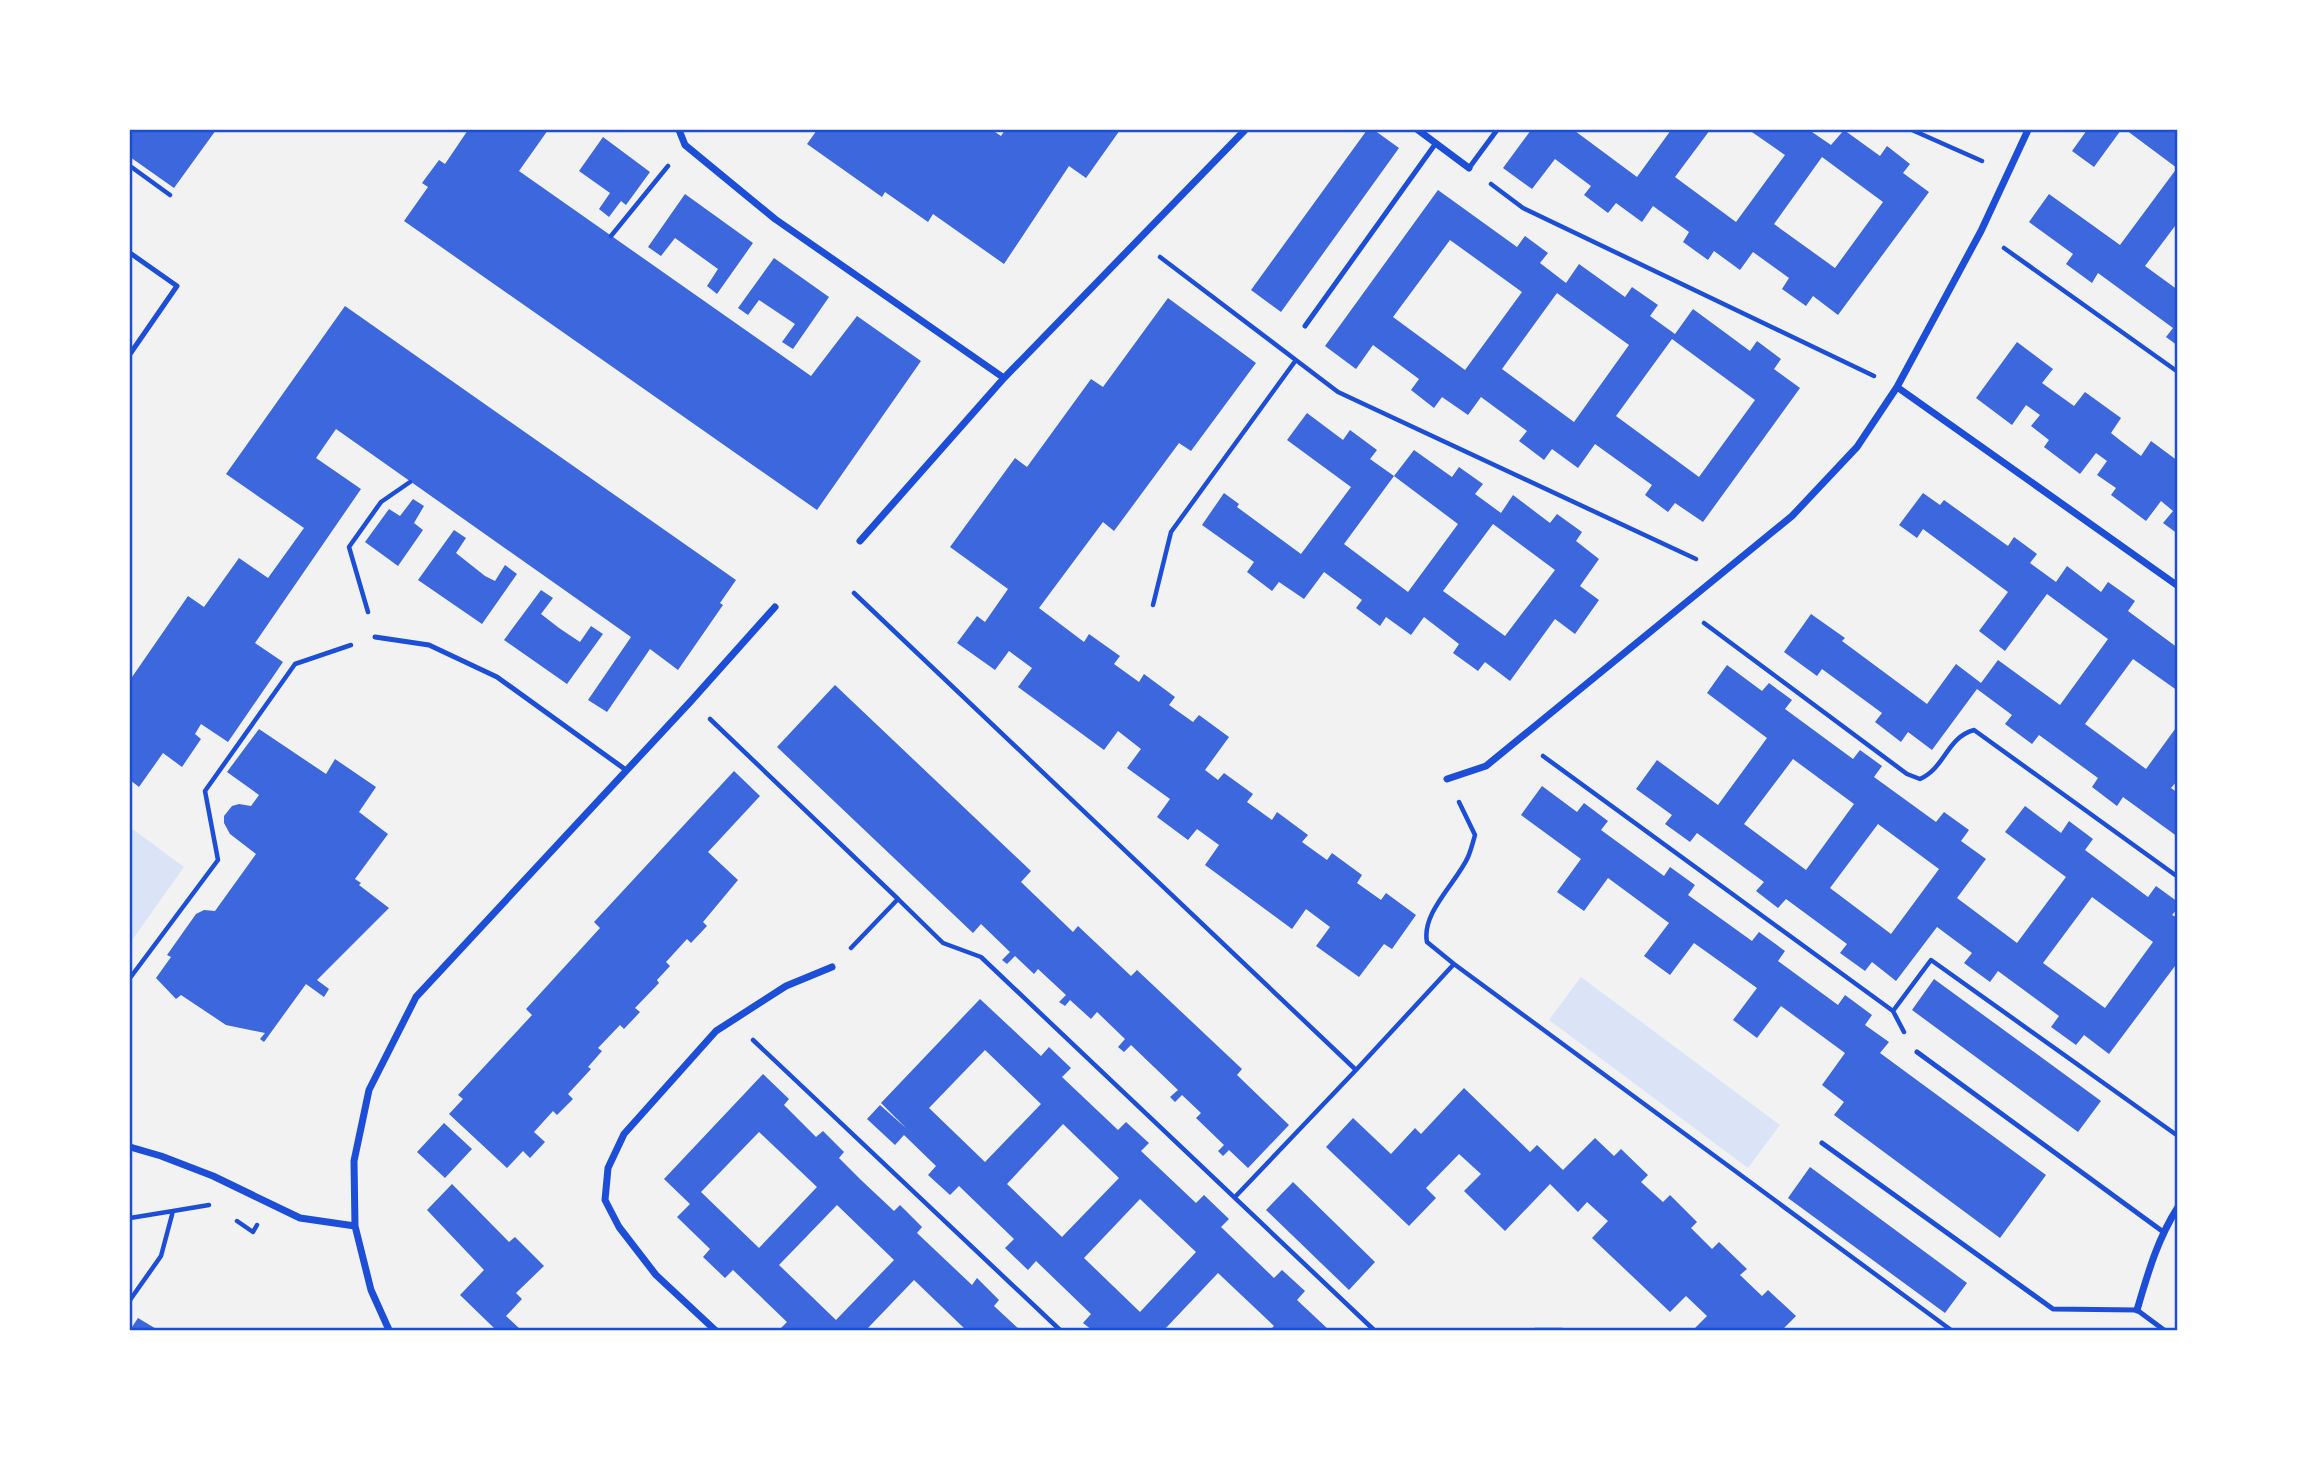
<svg xmlns="http://www.w3.org/2000/svg" width="2307" height="1460" viewBox="0 0 2307 1460" font-family="'DejaVu Sans',sans-serif">
<style>
.green{fill:#dbe4f7}
.building{fill:#3d67dc;fill-rule:evenodd}
.lines{fill:none;stroke-linecap:round;stroke-linejoin:round}
.path{stroke:#1d4ed8;stroke-width:4.5}
.service{stroke:#1d4ed8;stroke-width:5}
.minor{stroke:#1d4ed8;stroke-width:7}
.neatline{fill:none;stroke:#1d4ed8;stroke-width:2.5}
</style>
<rect width="100%" height="100%" fill="#f2f2f2"/>
<path class="green" d="M130 827 184 867 130 943Z
M1581 977 1780 1125 1748 1168 1549 1020Z"/>
<path class="building" d="M130 130H216L174 188 130 157Z
M468 130H548L519 171 811 376 857 316 921 361 817 510 404 221 428 187 422 183 439 160 445 164Z
M817 130H992L1001 136 1005 130H1120L1086 178 1069 166 1004 264 933 214 928 222 885 192 882 197 807 144Z
M1367 130H1374L1399 148 1281 312 1251 290Z
M1531 130H1576L1575 131 1637 177 1671 130H1710L1675 177 1736 222 1785 155 1749 130H1809L1831 145 1844 130 1880 156 1887 146 1910 164 1903 173 1929 192 1838 315 1813 296 1806 306 1782 289 1789 278 1753 252 1740 270 1714 251 1708 260 1683 242 1689 232 1653 206 1642 222 1616 203 1608 213 1584 195 1591 186 1555 159 1532 189 1503 168ZM1822 157 1883 202 1835 268 1774 224Z
M2087 130H2121L2094 167 2072 151Z
M2126 130H2178V222L2145 266 2178 290V346L2166 337 2173 328 2098 273 2092 283 2066 264 2073 254 2029 222 2049 194 2120 245 2177 168Z
M603 137 650 172 626 205 621 201 609 217 599 209 610 193 579 171Z
M1438 190 1517 247 1525 236 1548 253 1540 263 1566 283 1579 264 1625 297 1632 287 1658 305 1650 316 1675 334 1693 309 1750 351 1757 341 1781 359 1774 369 1800 388 1703 522 1675 503 1668 512 1645 495 1652 485 1595 444 1578 468 1552 449 1544 460 1519 441 1527 431 1481 397 1468 415 1442 397 1434 408 1411 390 1419 379 1373 345 1356 369 1325 346ZM1450 240 1522 292 1465 370 1393 317ZM1557 293 1629 345 1574 422 1502 369ZM1672 339 1755 400 1699 477 1616 416Z
M685 194 753 243 717 294 707 286 718 269 675 238 661 256 648 247Z
M774 258 829 297 793 349 782 342 795 324 759 300 748 315 738 308Z
M1168 298 1256 363 1191 451 1179 443 1114 531 1103 522 1039 608 1084 642 1089 634 1120 656 1114 664 1139 682 1144 674 1175 697 1169 705 1193 722 1199 715 1229 737 1205 770 1218 780 1224 773 1253 794 1247 802 1272 820 1277 812 1308 835 1302 842 1327 860 1332 853 1362 875 1357 883 1381 900 1386 893 1416 915 1392 949 1384 944 1359 977 1316 946 1330 927 1306 909 1292 929 1205 865 1219 845 1197 829 1188 840 1157 817 1170 799 1127 768 1141 749 1118 731 1104 750 1018 687 1032 668 1009 651 995 670 957 643 977 616 985 622 1008 589 950 547 1015 458 1027 467 1091 379 1103 387Z
M345 306 736 580 720 603 723 605 678 670 650 649 607 712 588 700 631 637 336 429 316 458 361 489 255 643 283 662 228 742 201 724 195 734 201 739 182 767 163 753 139 787 130 780V680L188 596 204 607 239 558 268 578 304 528 226 474Z
M2017 342 2053 369 2042 383 2074 406 2085 392 2121 418 2111 433 2121 441 2141 456 2151 441 2178 461V478L2175 482 2178 484V534L2163 523 2173 511 2161 501 2146 521 2111 495 2116 488 2097 475 2107 461 2096 453 2080 474 2044 447 2049 440 2031 426 2040 415 2026 405 2012 425 1976 398Z
M1307 413 1343 440 1350 430 1377 450 1370 459 1394 476 1344 544 1408 592 1458 524 1394 476 1414 450 1452 477 1459 467 1483 484 1475 494 1501 513 1513 495 1550 523 1557 514 1582 532 1576 541 1599 559 1580 586 1599 600 1575 634 1555 619 1510 681 1485 662 1478 671 1453 653 1459 644 1424 617 1411 635 1386 617 1380 626 1356 608 1362 600 1324 572 1304 599 1279 582 1272 591 1247 572 1254 562 1202 525 1224 493 1239 504 1237 507 1301 554 1351 487 1287 440ZM1493 524 1555 570 1505 636 1443 591Z
M1923 493 1940 505 1944 500 2008 546 2014 537 2037 554 2030 563 2056 582 2067 566 2101 592 2108 582 2135 601 2128 611 2178 648V691L2133 659 2085 724 2146 769 2178 725V780L2171 788 2178 793V837L2123 797 2117 806 2092 787 2098 778 2039 735 2032 744 2005 724 2012 715 1977 689 1932 750 1908 732 1901 742 1875 722 1882 713 1822 669 1817 676 1784 652 1811 614 1845 638 1842 641 1927 704 1956 664 1981 683 1998 660 2060 705 2108 639 2047 594 2005 651 1979 631 2008 592 1923 529 1917 538 1899 525Z
M413 499 424 506 414 523 423 530 398 566 365 542 389 509 400 516Z
M454 530 466 538 456 553 485 576 495 581 505 565 517 574 482 624 418 580Z
M541 590 553 598 541 614 559 628 580 642 591 626 603 634 567 684 504 640Z
M1727 665 1762 691 1769 683 1792 700 1785 709 1853 759 1860 750 1882 766 1874 777 1936 822 1944 812 1969 830 1961 841 1986 859 1957 898 2017 943 2066 877 2005 832 2025 806 2061 833 2069 821 2093 839 2085 850 2148 897 2156 886 2178 902V908L2172 915 2178 918V962L2109 1054 2084 1035 2076 1045 2051 1027 2059 1016 1998 971 1990 982 1964 963 1972 953 1937 927 1896 981 1872 962 1865 971 1840 953 1847 944 1786 899 1778 908 1756 891 1764 882 1697 833 1690 842 1665 824 1672 815 1636 789 1657 760 1718 805 1767 738 1707 693ZM1793 759 1854 804 1806 870 1744 824ZM1878 824 1939 869 1891 934 1830 888ZM2092 897 2153 942 2105 1008 2043 963Z
M835 685 1031 871 1021 882 1073 932 1078 926 1131 976 1137 970 1242 1069 1237 1075 1289 1125 1248 1168 1229 1150 1223 1156 1218 1151 1224 1145 1196 1118 1201 1113 1182 1095 1175 1102 1170 1097 1178 1090 1131 1045 1124 1052 1118 1047 1125 1039 1097 1012 1091 1019 1070 1000 1065 1006 1059 1002 1066 995 1038 969 1034 974 1015 956 1007 964 1002 960 1010 952 981 924 973 933 777 747Z
M259 729 326 774 335 759 376 787 359 812 388 834 355 879 361 883 359 885 389 908 317 980 329 989 324 997 306 984 264 1042 260 1039 265 1033 226 1025 181 995 176 999 156 978 171 957 167 955 196 914 204 910 215 911 256 854 230 834 224 823V816L232 806 239 804 251 806 259 795 227 772Z
M734 771 760 796 708 852 738 880 703 922 707 926 691 943 687 939 666 962 670 966 657 980 659 983 635 1008 640 1012 624 1029 620 1025 598 1048 602 1051 588 1067 591 1069 568 1094 573 1099 557 1115 553 1111 534 1132 545 1142 530 1158 523 1151 507 1168 449 1114 463 1099 458 1095 532 1015 526 1009 600 928 594 922Z
M1542 786 1577 812 1584 803 1608 821 1601 830 1664 876 1670 867 1695 885 1688 895 1752 941 1759 932 1785 951 1778 961 1838 1005 1845 995 1872 1015 1865 1025 1889 1042 1880 1053 2046 1175 2000 1238 1834 1115 1844 1102 1822 1085 1845 1053 1781 1006 1757 1038 1733 1020 1757 988 1694 943 1670 975 1644 956 1669 923 1608 878 1584 911 1557 892 1581 859 1521 815Z
M1934 979 2101 1101 2078 1132 1912 1010Z
M980 999 1041 1056 1049 1047 1071 1068 1062 1077 1118 1130 1126 1122 1149 1143 1141 1151 1196 1203 1204 1195 1229 1219 1221 1227 1274 1278 1282 1270 1305 1291 1297 1300 1329 1330H1270L1274 1326 1218 1273 1164 1330H1092L1083 1323 1091 1314 1036 1261 1028 1270 1005 1248 1014 1239 959 1186 950 1195 928 1175 936 1166 904 1135 895 1145 867 1119 880 1105 907 1129 881 1103ZM985 1050 1041 1104 985 1162 929 1108ZM1063 1124 1119 1178 1062 1237 1007 1184ZM1140 1199 1196 1252 1140 1312 1084 1258Z
M763 1074 789 1099 784 1105 816 1137 823 1131 844 1152 839 1158 861 1180 894 1211 900 1205 922 1227 917 1233 972 1285 977 1278 999 1300 994 1306 1020 1330H966L914 1280 866 1330H779L787 1322 733 1270 725 1278 703 1257 710 1249 677 1217 690 1204 664 1179ZM759 1132 817 1187 759 1248 701 1192ZM837 1205 894 1260 836 1320 779 1265Z
M1464 1088 1530 1152 1537 1145 1563 1170 1595 1138 1614 1156 1621 1149 1648 1175 1641 1182 1663 1202 1670 1195 1697 1222 1691 1228 1712 1249 1719 1242 1747 1269 1740 1275 1762 1296 1768 1290 1796 1316 1782 1330H1693L1707 1316 1686 1296 1670 1312 1592 1238 1608 1221 1587 1202 1578 1212 1550 1184 1505 1231 1464 1191 1481 1174 1459 1154 1426 1188 1436 1198 1409 1226 1326 1147 1353 1118 1391 1154 1415 1128 1421 1134Z
M444 1123 472 1149 445 1178 417 1152Z
M1810 1167 1967 1283 1945 1313 1788 1198Z
M1293 1182 1375 1262 1349 1290 1266 1210Z
M452 1184 509 1242 515 1237 544 1266 516 1293 522 1299 506 1316 521 1330H492L494 1328 460 1295 484 1270 427 1210Z
M138 1318 158 1330H130Z"/>
<g class="lines">
<path class="path" d="M1912 130 1982 161
M130 166 170 195
M1491 184 1523 208 1874 376
M611 236 668 166
M2004 248 2178 372
M1160 257 1338 392 1696 559
M854 593 1356 1070 1454 964 1951 1330
M1153 605 1171 532 1296 360
M368 612 349 547 381 502 410 482
M1704 623 1907 774 1920 779C1946 767 1946 738 1974 730L2178 877
M710 719 898 899
M1543 756 1893 1011 1931 960 2178 1136
M851 948 898 899 943 943 981 957 1374 1330
M1454 964 1427 942C1421 913 1457 882 1468 857 1471 850 1473 842 1475 835L1459 802
M130 978 218 860 205 791 295 664 351 645
M1893 1011 1904 1032
M753 1040 1060 1330
M1235 1197 1356 1070
M130 1218 173 1211
M237 1221 253 1232 257 1225
M130 1300 161 1256 173 1211 209 1205
M1535 1330H1562"/>
<path class="service" d="M1469 168 1497 130
M130 253 177 286 130 354
M1305 326 1436 143
M375 637 429 645 497 677 626 770
M1917 1052 2162 1231
M1822 1143 2053 1309 2137 1310 2164 1330"/>
<path class="minor" d="M679 130 685 145 775 219 1004 378
M1418 130 1469 168
M1897 387 2178 586
M860 541 1004 378 1245 130
M1447 779 1486 766 1792 516 1857 447 1897 387 1981 231 2028 130
M130 1147 161 1156 213 1176 300 1218 355 1226
M2137 1310C2148 1273 2157 1240 2178 1207
M389 1330 371 1290 355 1226 354 1161 369 1090 416 997 691 701 775 607
M715 1330 656 1275 619 1227 605 1200 608 1168 624 1134 716 1031 786 986 832 967"/>
</g>
<rect width="2307" height="1460" fill="none" stroke="#ffffff" stroke-width="262"/>
<rect x="131" y="131" width="2045" height="1198" class="neatline"/>
</svg>
